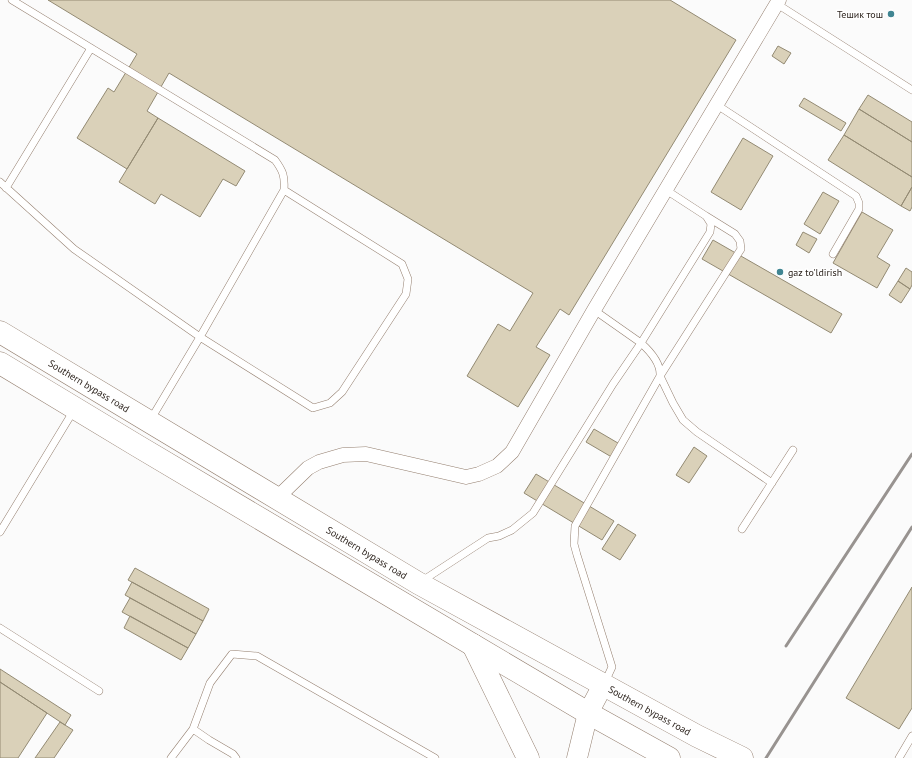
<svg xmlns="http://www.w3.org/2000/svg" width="912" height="758" viewBox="0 0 912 758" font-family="'PT Sans',sans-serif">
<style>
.building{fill:#dad1b9;stroke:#938a73}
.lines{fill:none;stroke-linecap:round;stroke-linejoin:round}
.lane-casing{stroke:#947f6f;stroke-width:8}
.street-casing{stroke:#947f6f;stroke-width:15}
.secondary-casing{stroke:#947f6f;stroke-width:21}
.highway-casing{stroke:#947f6f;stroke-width:23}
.lane{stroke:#fff;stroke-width:7}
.street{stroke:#fff;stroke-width:14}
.secondary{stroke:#fff;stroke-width:20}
.highway{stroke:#fff;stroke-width:22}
.rail{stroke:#989390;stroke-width:3}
.poi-dot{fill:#408592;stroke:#fff;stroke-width:1.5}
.labels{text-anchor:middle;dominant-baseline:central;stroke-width:3;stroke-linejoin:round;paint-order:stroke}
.poi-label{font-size:10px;fill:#2e251f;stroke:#fff;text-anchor:end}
.street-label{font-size:10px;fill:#2e251f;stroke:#fff}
</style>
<rect width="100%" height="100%" fill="#fbfbfb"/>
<path class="building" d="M48 0H670L736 40 569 315 560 309 536 347 550 355 518 407 467 376 498 324 510 331 533 293 169 73 147 111 158 118 127 169 77 138 108 88 114 92 137 54Z
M778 46 791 53 784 64 772 56Z
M868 95 912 122V142L859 109Z
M804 98 846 123 841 131 799 106Z
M859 109 912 142V177L844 135Z
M158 118 245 171 236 186 223 179 200 217 161 194 155 204 119 182Z
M844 135 912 177V187L901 206 828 160Z
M743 138 773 156 741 210 711 192Z
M912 187V207L910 211 901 206Z
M823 192 839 201 820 234 804 224Z
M862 212 893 230 877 257 890 265 877 288 833 263Z
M803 232 817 239 809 253 796 245Z
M713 240 842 314 831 333 702 259Z
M906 268 912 272V285L910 289 898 281Z
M898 281 910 289 901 303 889 295Z
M594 429 623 446 615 459 586 442Z
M694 447 707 456 689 483 676 475Z
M536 474 614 521 602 540 524 493Z
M618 524 636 535 620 560 602 549Z
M135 568 209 609 203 621 128 580Z
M132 582 203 621 196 634 125 595Z
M912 587V708L899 729 846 698Z
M130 598 196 634 188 648 122 612Z
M130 616 188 648 181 660 124 628Z
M0 669 71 715 65 725 0 682Z
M0 682 47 713 18 758H0Z
M60 722 73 730 54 758H35Z"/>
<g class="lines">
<defs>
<path id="lane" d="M12 0 275 160C283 171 285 176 284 190L200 337 151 419
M777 4 912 90
M717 105 856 196 859 203V209L833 254
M0 182 74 249 200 337 313 408 330 403 342 392 406 294 408 279 402 264 284 190
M6 188 91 48
M706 216 735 234 740 241 741 249 660 376 673 403 683 420 697 432 772 483
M594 310 641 343 710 232 711 224 706 216 666 190
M742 529 793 450
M0 532 74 410
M422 581 488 538 499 536 512 530 533 513 613 384 641 343C651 352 661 363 660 376L575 526 574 544 577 555 612 667 605 682
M0 628 99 691
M171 758 193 729
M236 758 233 754 209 740 193 729 210 683 232 654 257 656 435 758
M899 758 912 736"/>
<path id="street" d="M277 498 308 468 319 462 343 455 366 454 466 477 479 474 497 466 512 452 594 310 779 0"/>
<path id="secondary" d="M577 758 588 713 603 685"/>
<g id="highway">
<path id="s1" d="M0 332 418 583 697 736 742 758"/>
<path d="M0 363 136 445 473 645 588 713 669 758"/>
<path d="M473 645 528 758"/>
</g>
</defs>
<use href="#lane" class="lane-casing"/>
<use href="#street" class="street-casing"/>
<use href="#secondary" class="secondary-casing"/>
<use href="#highway" class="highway-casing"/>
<use href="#lane" class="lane"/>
<use href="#street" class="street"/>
<use href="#secondary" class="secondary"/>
<use href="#highway" class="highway"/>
<path class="rail" d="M786 646 912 454
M766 758 912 527"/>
</g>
<g class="poi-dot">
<circle cx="891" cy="14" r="4"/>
<circle cx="780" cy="272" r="4"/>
</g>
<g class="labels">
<g class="poi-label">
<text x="883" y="14">Тешик тош</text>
<text x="788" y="272" text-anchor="start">gaz to'ldirish</text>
</g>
<g class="street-label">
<text stroke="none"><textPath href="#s1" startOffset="104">Southern bypass road</textPath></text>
<text stroke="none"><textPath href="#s1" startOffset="428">Southern bypass road</textPath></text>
<text stroke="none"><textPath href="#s1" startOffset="752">Southern bypass road</textPath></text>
</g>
</g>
</svg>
